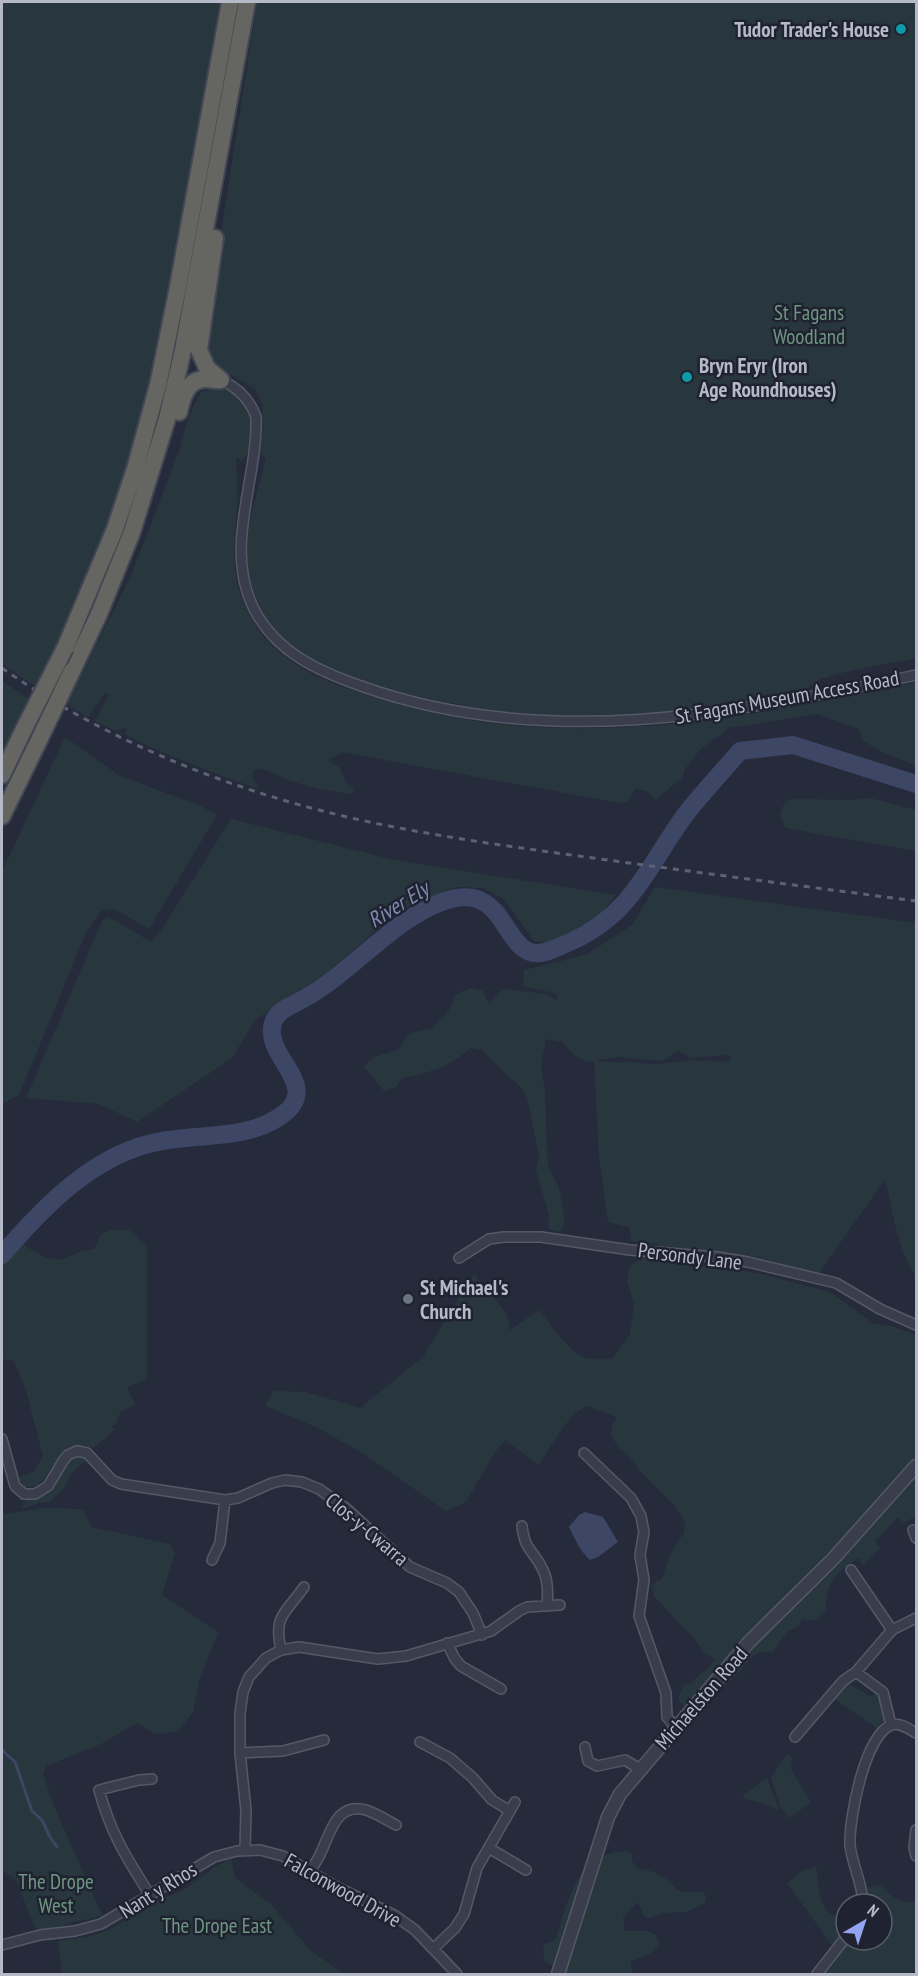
<svg xmlns="http://www.w3.org/2000/svg" width="918" height="1976" viewBox="0 0 918 1976" font-family="'PT Sans Narrow',sans-serif">
<style>
.green{fill:#28373d}
.water{fill:#3d4664}
.lines{fill:none;stroke-linecap:round;stroke-linejoin:round}
.stream{stroke:#3d4664;stroke-width:3}
.river{stroke:#3d4664;stroke-width:18}
.minor-casing{stroke:#555967;stroke-width:12}
.tertiary-casing{stroke:#555967;stroke-width:15}
.trunk-casing{stroke:#424654;stroke-width:20}
.minor{stroke:#3a3e4c;stroke-width:9}
.tertiary{stroke:#3a3e4c;stroke-width:12}
.trunk{stroke:#656562;stroke-width:16}
.rail{stroke:#5c6173;stroke-width:3;stroke-dasharray:6 6;stroke-linecap:butt}
.trunk-bridge-casing{stroke:#424654;stroke-width:20;stroke-linecap:butt}
.trunk-bridge{stroke:#656562;stroke-width:16}
.culture-dot{fill:#0f9aa8;stroke:#1f2331;stroke-width:2}
.worship-dot{fill:#6b7280;stroke:#1f2331;stroke-width:2}
.labels{text-anchor:middle;dominant-baseline:central;stroke-width:5;stroke-linejoin:round;paint-order:stroke}
.poi-label{font-size:21px;font-weight:bold;fill:#b6b9c7;stroke:#1f2331;text-anchor:start}
.park-label{font-size:21px;fill:#6f9680;stroke:#1f2331}
.street-label{font-size:21px;fill:#b6b9c7;stroke:#1f2331}
.water-label{font-size:22px;font-style:italic;fill:#808aad;stroke:#1f2331}
</style>
<rect width="100%" height="100%" fill="#262b3c"/>
<path class="green" d="M2 2H221L157 353C138 435 114 519 80 597 67 627 50 657 35 686L2 664Z
M257 2H916V658C888 664 851 669 824 678 815 681 808 688 800 691 786 698 754 700 738 703 674 713 608 718 544 715 475 712 322 684 276 631 264 616 255 598 250 579 240 537 256 499 266 459L260 454 263 405 255 389 232 375 222 372 212 361 204 342Z
M220 387C246 399 255 411 251 439 250 448 249 455 242 460L236 458C237 475 238 491 237 508 234 552 229 577 251 618 274 660 318 679 361 693 546 757 730 722 916 682V770L914 765 878 750 862 740 859 729 817 714 728 728 722 735 713 739 700 750 685 769 683 777 655 800 648 792 635 788 630 800 620 803 341 752 340 754 328 760 340 768 345 782 351 786 354 792 350 794 318 789 291 781 261 768 253 771V778L259 789C213 773 167 756 124 734L127 729 125 728 116 731 95 721 110 694 105 693 88 717 66 704 131 576 181 446C185 426 191 409 201 392Z
M2 681 29 699 2 755Z
M65 737 120 776 201 806 217 815 149 929 114 909 101 911 86 933 19 1095 2 1104V872Z
M870 798 916 810V851L796 830 785 827 780 814 783 806 790 799 854 800Z
M231 819 394 860 616 895 598 918 546 943 534 941 504 899 483 888 455 887 397 912 329 971 255 1020 232 1058 137 1122 99 1104 26 1098 102 921 109 917 151 942 162 929Z
M655 887 916 923V1276C897 1248 893 1211 885 1179L817 1276C777 1261 736 1249 694 1251L695 1269 706 1265 757 1273 830 1292 873 1323 891 1326 916 1335V1516L902 1524 898 1517 875 1541 880 1548 863 1565 859 1558C837 1571 825 1582 826 1609L814 1621 802 1619 799 1626C782 1632 783 1640 773 1652 768 1652 763 1651 759 1653 749 1657 743 1669 735 1676 722 1690 707 1701 689 1708L682 1704 678 1699 684 1684H690C698 1675 709 1669 715 1659L706 1654 696 1641 654 1596 652 1587 656 1581 662 1579 671 1552 684 1533 685 1521 674 1505 642 1473 630 1457 618 1447 612 1436 611 1427 617 1418C609 1412 599 1413 589 1406 570 1409 550 1449 539 1465L505 1440 496 1451 466 1502 446 1511 361 1452 316 1427 265 1406 274 1391 306 1392 360 1408 423 1357 474 1274 507 1314 510 1330 539 1310C552 1325 564 1346 581 1356 589 1361 604 1359 613 1358L630 1334 634 1304 627 1281 630 1267 658 1244 631 1241 630 1228 608 1222 599 1156 594 1061 659 1064 691 1060 727 1062 732 1058 727 1055 691 1058 678 1051 662 1061 618 1057 587 1062 575 1056 562 1042 546 1039 541 1065 545 1092 547 1154 549 1168 558 1186 563 1207 564 1223 561 1232 548 1229 549 1215 536 1170 539 1156 527 1097 519 1085 507 1076 482 1050 471 1048C445 1069 433 1071 401 1079L396 1087 384 1091 364 1067 372 1058 397 1050 410 1033 431 1029 447 1014 456 994 471 988 483 991 488 1003 503 989 547 994 556 1001 558 994 523 986 524 970 586 955 632 925Z
M112 1230H129L147 1246V1379L127 1387 135 1405 120 1412 116 1424 111 1426 114 1429 119 1422C114 1433 103 1440 93 1448 50 1434 56 1490 25 1487L18 1477 34 1472 43 1456 26 1390 14 1361 2 1359V1256L18 1240C32 1250 48 1265 66 1258 77 1253 82 1250 94 1249L101 1234Z
M79 1457 88 1459 71 1473 64 1489 49 1502 39 1503 20 1510 27 1499C60 1499 55 1465 79 1457Z
M44 1508 83 1509 91 1527 170 1544 175 1553 162 1595 218 1632 200 1677 193 1712 178 1731 156 1734 137 1723 103 1743 46 1766 43 1774 54 1806 102 1915C94 1918 86 1919 78 1921 63 1925 51 1932 35 1928L16 1880 2 1870V1514Z
M853 1678 850 1685 872 1697 876 1691 880 1695 884 1720 877 1728 836 1700V1695L848 1679Z
M787 1755 792 1758 791 1770 811 1802 789 1818 780 1806 771 1777Z
M767 1778 778 1808 777 1810 766 1804 743 1798V1796Z
M627 1851 632 1854V1861L637 1868 654 1872 665 1878 678 1890 685 1892H703L706 1896 705 1903 686 1912 662 1913 647 1919 643 1914 638 1902 623 1917 625 1931H648L656 1935 659 1944 650 1954 631 1961 632 1974H563L561 1969 545 1962 543 1953 544 1944 553 1941 557 1936 565 1907 587 1860 615 1852Z
M231 1859 235 1878 266 1901 267 1900 311 1951 344 1974H62L58 1941 88 1937 109 1930 157 1901 185 1889 218 1865Z
M816 1866C820 1889 816 1915 845 1919L841 1924 846 1927 832 1945 787 1883 802 1871Z
M880 1885C890 1896 900 1904 916 1902V1970L909 1974H823L850 1940H882V1904H868L867 1888Z"/>
<path class="water" d="M585 1512 603 1517 618 1542 598 1557 590 1560C580 1551 575 1539 569 1527L579 1515Z"/>
<g class="lines">
<path class="stream" d="M2 1750 15 1762 32 1811 42 1820 50 1837 57 1847"/>
<path class="river" d="M2 1255C44 1206 96 1152 162 1141 199 1134 243 1139 276 1119 329 1088 262 1058 273 1023 277 1009 294 1005 305 998 341 978 372 944 406 921 511 851 496 958 540 953 550 952 560 946 570 942 632 915 648 866 685 815 702 793 722 772 740 751L793 745 916 784"/>
<defs>
<path id="minor" d="M221 380C238 388 250 399 256 417 258 481 223 547 254 609 276 652 318 671 361 686 543 751 734 714 916 675
M459 1258 489 1239 504 1237H541L630 1250 718 1257 748 1262 836 1283 880 1309 916 1325
M2 1439 15 1486 24 1494H35L48 1486 63 1461 68 1455 77 1451 87 1453 112 1480 121 1484 225 1500 238 1498 272 1483 285 1480 302 1482 319 1489 347 1509 410 1567 447 1583 459 1592 473 1613 482 1635
M584 1453 631 1498 641 1516 644 1532 640 1555 644 1580 639 1616 666 1693 667 1717 676 1728
M522 1526C525 1552 534 1550 543 1570 548 1580 548 1594 547 1604
M913 1530 916 1538
M212 1560 220 1543 225 1500
M851 1570 892 1630
M447 1643 455 1659 461 1666 501 1689
M281 1650C273 1615 286 1613 304 1587
M891 1725 883 1692 856 1672 892 1630 916 1618
M795 1737 843 1681 856 1672
M420 1742 450 1758 473 1778 492 1800 510 1811
M585 1747 588 1761 597 1766 625 1760 640 1769
M240 1753 283 1751 324 1740
M916 1830 914 1847 916 1856
M489 1848 526 1870
M245 1850 246 1810 240 1753V1713L243 1692 249 1677 266 1658 281 1650 299 1647 378 1659 406 1656 491 1631 519 1611 527 1607 560 1605
M310 1871C315 1864 319 1858 322 1850 331 1831 337 1802 366 1810 376 1813 386 1820 396 1825
M150 1895C126 1857 111 1834 99 1790L139 1780 152 1779
M863 1904C863 1884 852 1865 850 1845 849 1819 864 1737 891 1725 900 1722 909 1729 916 1733
M2 1945 40 1935 75 1931 101 1924 214 1857 237 1851 260 1850 283 1856 335 1886 394 1915 415 1930 457 1974
M433 1949 455 1928 464 1914 477 1868 515 1802
M817 1974 846 1937"/>
<path id="tertiary" d="M558 1974 608 1817 620 1794 749 1642 833 1559 916 1466"/>
<path id="trunk" d="M215 238 199 350 207 368 221 380
M179 412C182 398 187 379 206 379 211 379 215 381 221 380
M65 648 115 529 135 469 158 385 177 292 230 2
M72 671 99 614 132 532 167 419 183 350 247 2
M2 775 24 729
M2 816 40 738"/>
</defs>
<use href="#minor" class="minor-casing"/>
<use href="#tertiary" class="tertiary-casing"/>
<use href="#trunk" class="trunk-casing"/>
<use href="#minor" class="minor"/>
<use href="#tertiary" class="tertiary"/>
<use href="#trunk" class="trunk"/>
<path class="rail" d="M2 668C95 733 205 780 315 809 406 833 500 845 593 858 701 873 809 887 916 901"/>
<defs>
<path id="trunk-bridge" d="M24 729 65 648
M40 738 72 671"/>
</defs>
<use href="#trunk-bridge" class="trunk-bridge-casing"/>
<use href="#trunk-bridge" class="trunk-bridge"/>
</g>
<g class="culture-dot">
<circle cx="901" cy="29" r="6"/>
<circle cx="687" cy="377" r="6"/>
</g>
<circle class="worship-dot" cx="408" cy="1299" r="6"/>
<g class="labels">
<g class="poi-label">
<text x="889" y="29" text-anchor="end">Tudor Trader's House</text>
<text x="699" y="365">Bryn Eryr (Iron<tspan x="699" dy="24">Age Roundhouses)</tspan></text>
<text x="420" y="1287">St Michael's<tspan x="420" dy="24">Church</tspan></text>
</g>
<g class="park-label">
<text x="809" y="312">St Fagans<tspan x="809" dy="24">Woodland</tspan></text>
<text x="56" y="1881">The Drope<tspan x="56" dy="24">West</tspan></text>
<text x="217" y="1925">The Drope East</text>
</g>
<g class="street-label">
<text transform="translate(787 697) rotate(-10)">St Fagans Museum Access Road</text>
<text transform="translate(690 1256) rotate(7)">Persondy Lane</text>
<text transform="translate(367 1529) rotate(40)">Clos-y-Cwarra</text>
<text transform="translate(701 1698) rotate(-49)">Michaelston Road</text>
<text transform="translate(158 1890) rotate(-32)">Nant y Rhos</text>
<text transform="translate(343 1890) rotate(29)">Falconwood Drive</text>
</g>
<g class="water-label">
<text transform="translate(398 904) rotate(-32)">River Ely</text>
</g>
</g>
<rect width="918" height="1976" fill="none" stroke="#b6b9c7" stroke-width="6"/>
<g transform="translate(864 1922) rotate(39)"><circle r="28" fill="#1f2331" stroke="#5b5f6d" stroke-width="1.5"/>
<path d="M0-4.5L10 22L0 15L-10 22Z" fill="#93a5f0"/>
<text y="-9" font-size="16" font-weight="bold" text-anchor="middle" fill="#b6b9c7">N</text>
</g>
</svg>
